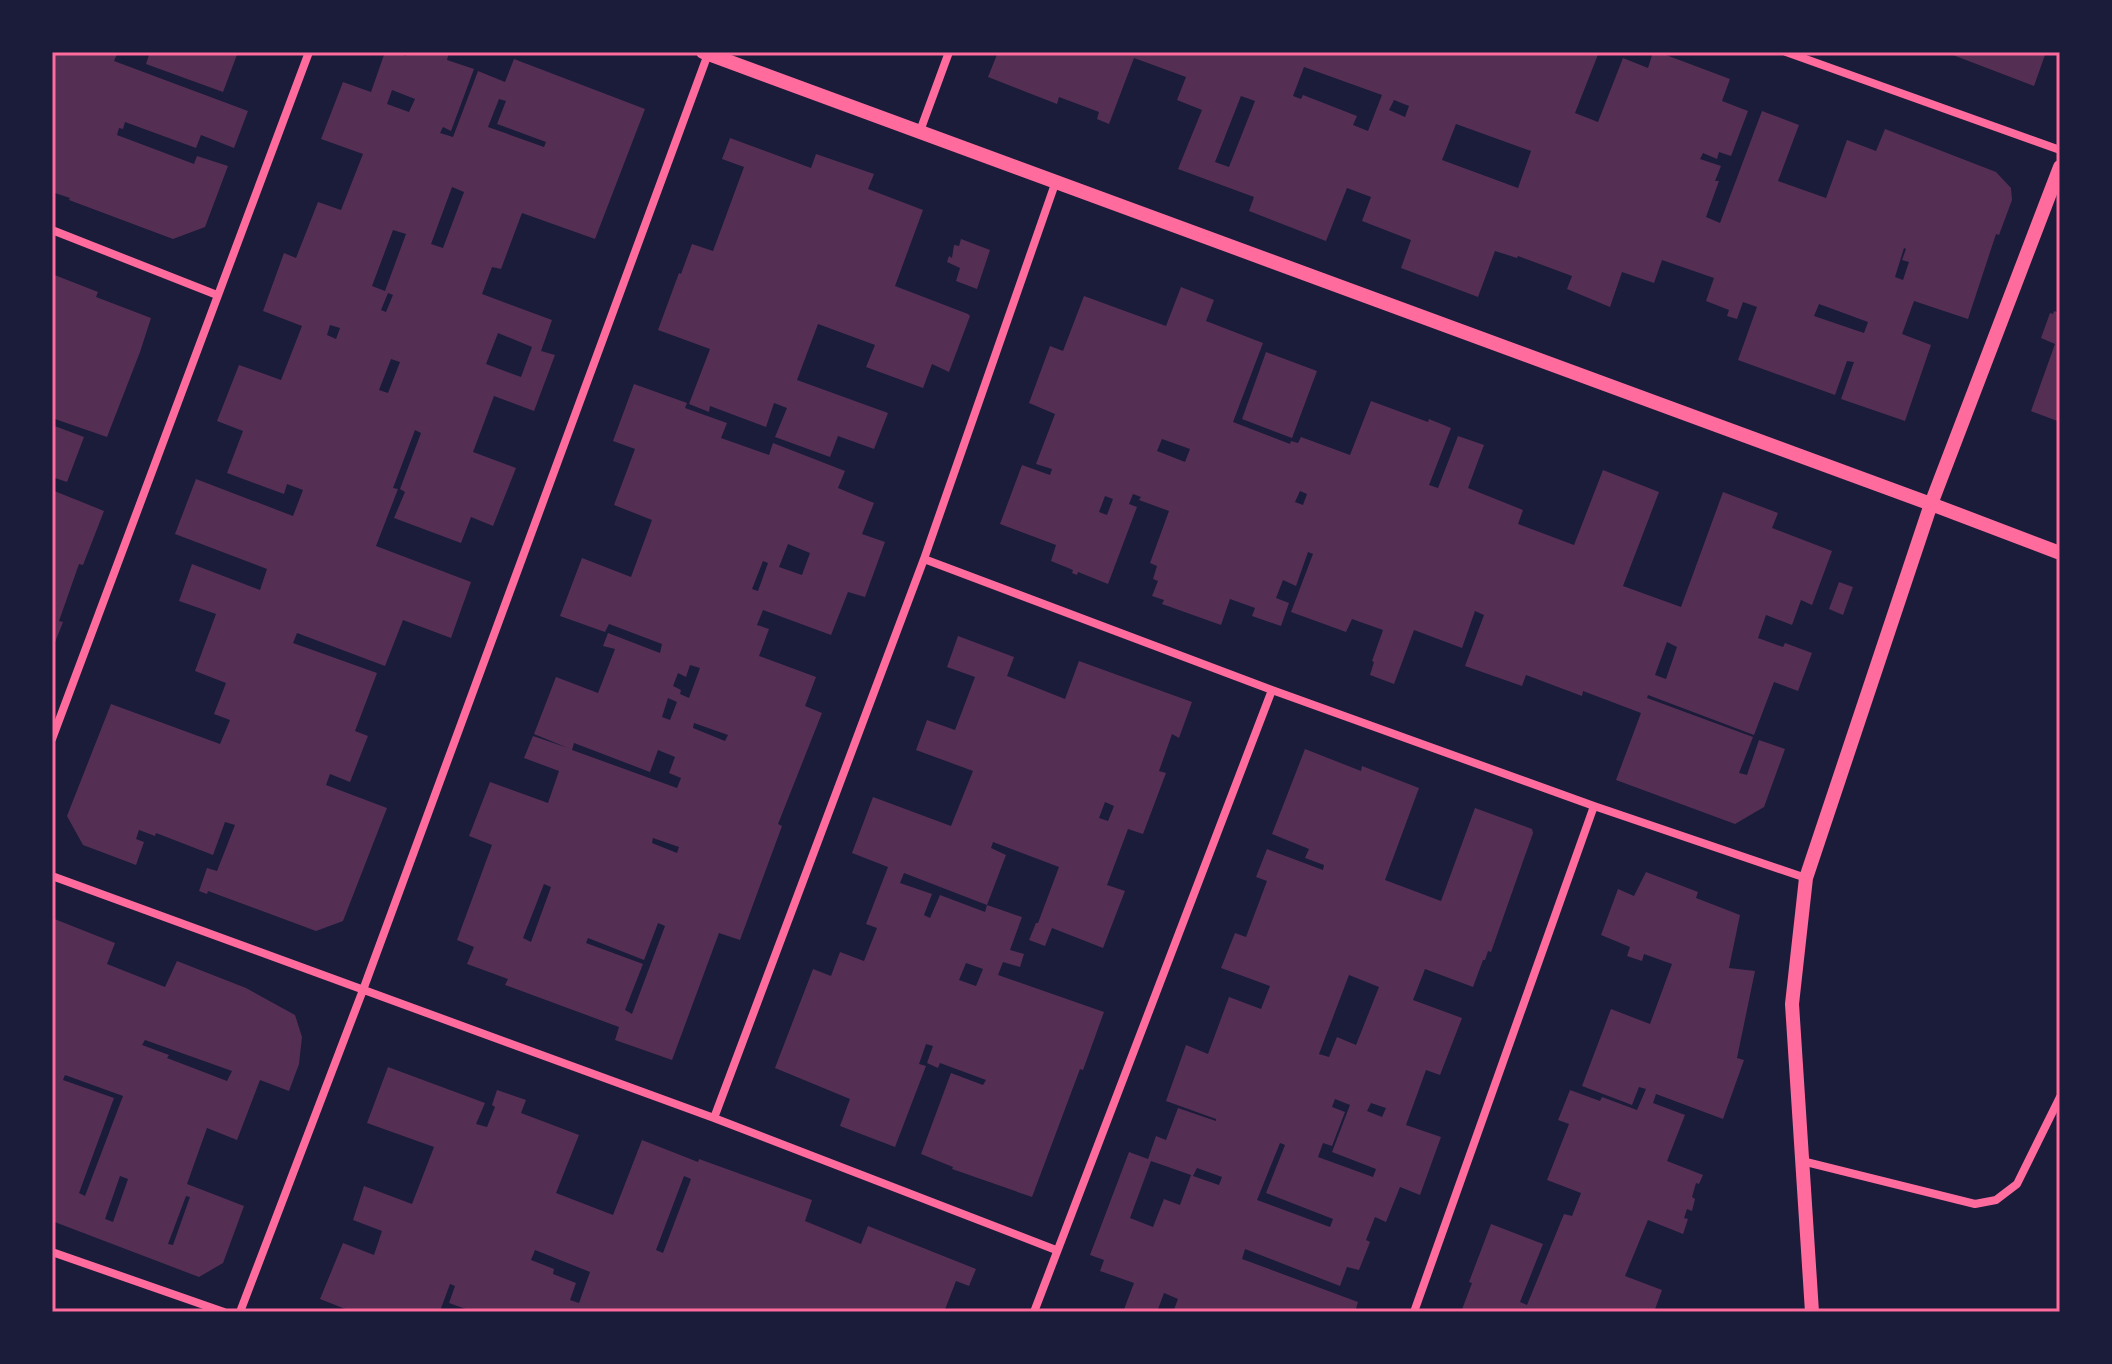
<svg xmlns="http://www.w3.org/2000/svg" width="2112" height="1364" viewBox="0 0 2112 1364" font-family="Signika,sans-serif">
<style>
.building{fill:#542f53;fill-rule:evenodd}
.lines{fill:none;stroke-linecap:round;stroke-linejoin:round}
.minor{stroke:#ff6b9d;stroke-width:8}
.tertiary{stroke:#ff6b9d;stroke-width:14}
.neatline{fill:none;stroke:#ff6b9d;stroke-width:3}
</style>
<rect width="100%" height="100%" fill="#1b1b3a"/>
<path class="building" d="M52 52H118L114 61 248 111 234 148 201 135 196 148 125 122 123 129 119 128 117 135 194 164 197 156 228 166 205 227 173 239 69 200 70 198 52 192Z
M150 52H238L223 92 146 64Z
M385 52H396L406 56 408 52H449L447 60 474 69 451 131 443 127 440 133 453 137 478 71 505 82 514 59 645 109 595 239 522 213 501 269 492 267 482 294 552 320 541 351 555 355 534 411 494 396 473 452 516 468 493 526 471 517 461 543 394 518 405 492 400 489 421 433 415 430 393 488 398 489 376 546 471 582 451 638 403 620 385 666 297 633 293 643 377 673 355 731 368 736 350 782 330 774 326 785 387 808 343 921 316 931 208 891 207 894 199 891 207 868 217 871 235 825 225 822 213 855 156 833 155 836 139 830 136 839 144 842 136 865 83 845 67 816 111 704 220 744 230 720 214 714 226 683 195 671 216 614 179 601 192 564 260 590 267 569 175 534 196 479 293 516 303 490 287 484 284 494 227 473 243 431 217 421 239 365 281 380 302 326 263 311 284 253 296 258 318 202 341 210 363 154 321 139 343 82 371 92ZM392 90 415 99 409 112 387 104ZM499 99 506 101 497 124 546 142 544 147 488 127ZM452 187 464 192 443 248 431 244ZM393 230 406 234 385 291 372 286ZM388 293 393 295 386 312 381 310ZM330 325 340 328 336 339 327 335ZM498 333 532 347 521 377 486 364ZM391 359 400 362 388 393 379 390Z
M998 52H1599L1575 113 1598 122 1623 58 1648 68 1653 52H1658L1730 79 1722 101 1748 111 1731 156 1719 152 1717 159 1703 153 1700 159 1721 166 1715 181H1719L1706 217 1720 223 1762 111 1799 125 1778 181 1826 198 1847 140 1876 151 1885 129 1996 172 2011 188 2012 200 1999 235 1996 234 1968 319 1914 301 1902 334 1931 345 1905 421 1841 399 1854 362 1847 361 1835 395 1738 360 1757 307 1743 302 1737 319 1727 316 1729 310 1706 301 1714 278 1662 260 1654 283 1622 272 1610 307 1567 289 1572 276 1518 256 1517 258 1495 251 1478 297 1401 268 1411 240 1362 221 1371 197 1347 188 1326 241 1249 211 1254 197 1178 169 1202 110 1177 100 1186 77 1134 58 1109 124 1097 119 1099 112 1059 97 1057 104 988 77ZM1304 67 1382 95 1368 131 1353 125 1357 116 1303 95 1301 99 1293 96ZM1241 96 1255 101 1229 167 1215 162ZM1394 100 1409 106 1405 117 1389 110ZM1456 124 1531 151 1518 188 1442 160ZM1904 248 1906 249 1902 260 1909 262 1903 280 1895 277ZM1819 304 1868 322 1864 333 1814 316Z
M1945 52H2046L2034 86Z
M730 138 811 168 816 154 874 174 868 189 923 210 895 286 968 314 970 316 949 372 932 364 923 388 866 367 875 345 818 324 797 380 888 413 874 449 838 436 830 457 775 437 787 408 774 403 766 427 710 406 709 412 689 404 710 349 658 330 679 273 681 274 692 244 713 251 744 167 722 159Z
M961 239 990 250 977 289 956 281 960 268 947 262 949 256 952 258 954 245 959 246Z
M52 274 98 292 96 297 151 318 140 352 107 437 52 418Z
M1181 287 1214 300 1206 321 1263 343 1233 422 1290 444 1291 441 1298 443 1301 437 1350 455 1371 401 1428 422 1429 419 1451 428 1429 485 1438 488 1458 436 1484 445 1468 488 1523 510 1518 524 1574 545 1603 470 1659 492 1623 586 1681 607 1723 492 1778 513 1772 528 1832 551 1812 605 1801 600 1792 625 1766 615 1758 638 1783 647 1785 643 1812 653 1798 691 1774 682 1754 735 1648 695 1647 698 1753 737 1739 773 1747 775 1759 740 1785 749 1764 807 1735 824 1616 780 1641 713 1583 691 1582 696 1526 675 1522 686 1465 666 1484 615 1475 611 1462 648 1414 630 1394 684 1370 675 1374 662 1372 661 1383 630 1352 619 1346 632 1291 612 1313 554 1308 552 1296 586 1283 580 1276 598 1289 603 1281 626 1252 616 1255 608 1230 599 1221 625 1162 604 1164 600 1152 596 1158 581 1153 579 1157 566 1150 563 1169 511 1139 500 1141 497 1133 494 1129 504 1137 507 1108 584 1078 572 1077 575 1072 573 1073 570 1051 561 1056 545 1000 524 1022 465 1050 475 1052 469 1036 464 1055 414 1029 403 1050 346 1063 351 1084 296 1166 326ZM1162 439 1190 449 1185 462 1157 451ZM1300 491 1307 494 1303 505 1295 502ZM1105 496 1113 499 1107 515 1099 512ZM1667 642 1677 647 1666 679 1655 675Z
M2054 311 2060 313V422L2031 411 2055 344 2041 338 2050 313 2053 314Z
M1266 352 1317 371 1292 438 1242 419Z
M634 384 687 403 685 408 727 423 721 438 769 455 773 443 845 471 838 488 874 503 862 534 885 542 865 597 848 592 831 635 763 610 757 625 769 629 759 656 816 677 805 706 822 713 778 824 782 826 740 940 719 933 672 1060 615 1040 619 1027 505 985 508 979 467 964 474 947 457 940 492 845 469 836 490 782 548 803 559 771 524 758 533 736 568 748 534 734 556 677 598 693 615 649 603 646 608 633 660 653 662 644 609 624 605 632 560 616 582 558 631 577 652 520 614 505 635 449 613 441ZM788 544 810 553 802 575 779 567ZM763 561 768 563 758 591 752 589ZM690 665 700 668 689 698 680 694 681 690 673 686 678 673 686 677ZM668 698 677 702 670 720 662 717ZM694 723 728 735 725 741 693 728ZM574 743 650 772 658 750 675 757 669 773 681 778 677 788 572 750ZM653 838 679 847 677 853 652 843ZM544 884 551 887 531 942 523 938ZM658 923 665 926 632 1014 625 1010 643 964 586 943 588 938 644 960Z
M52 425 84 437 67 482 52 477Z
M52 490 104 511 83 565 79 564 59 621 63 622 52 650Z
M1839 582 1853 587 1843 615 1829 609Z
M958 636 1014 657 1007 676 1065 699 1079 661 1192 702 1179 738 1172 734 1159 771 1166 773 1143 834 1128 829 1107 885 1125 891 1103 948 1052 928 1045 946 1029 940 1036 923H1038L1059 867 993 842 991 848 1006 855 987 905 1022 917 1010 950 1024 954 1020 967 1003 962 998 975 1104 1012 1083 1070 1080 1069 1032 1197 952 1169 953 1167 921 1154 951 1073 983 1085 986 1080 940 1063 938 1068 927 1063 933 1046 926 1044 919 1064 926 1066 895 1147 840 1126 850 1099 775 1068 813 969 831 976 840 952 864 961 877 928 866 924 888 867 852 853 873 797 951 826 973 771 916 750 927 720 955 730 975 677 947 667ZM1105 802 1114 806 1108 821 1099 818ZM904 873 987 905 985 912 940 895 930 918 924 915 932 894 900 883ZM966 963 983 969 976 986 959 980Z
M1305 749 1361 771 1362 766 1419 788 1385 880 1441 901 1475 808 1532 829 1533 833 1491 952 1488 951 1485 960H1483L1473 987 1425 969 1413 1000 1462 1018 1440 1075 1426 1070 1406 1125 1441 1137 1420 1195 1400 1187 1386 1222 1375 1217 1366 1240 1370 1242 1359 1270 1347 1267 1340 1286 1245 1249 1242 1259 1358 1302 1355 1312H1173L1178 1299 1164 1293 1157 1312H1123L1134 1283 1100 1271 1104 1260 1090 1255 1129 1152 1148 1159 1156 1136 1166 1140 1178 1108 1216 1121V1119L1166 1101 1186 1045 1208 1054 1229 997 1261 1009 1270 986 1221 968 1235 933 1246 937 1267 881 1256 877 1267 849 1323 870 1324 865 1305 858 1309 849 1272 834ZM1349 975 1379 987 1356 1045 1337 1037 1329 1057 1319 1054ZM1335 1099 1350 1105 1332 1152 1376 1169 1373 1177 1318 1157 1323 1143 1332 1146 1345 1112 1332 1107ZM1371 1103 1386 1108 1382 1117 1367 1111ZM1280 1143 1285 1145 1266 1193 1333 1219 1330 1227 1257 1200ZM1151 1161 1191 1175 1180 1205 1164 1199 1153 1227 1130 1218ZM1197 1168 1222 1177 1219 1185 1193 1176Z
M1646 872 1698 892 1696 898 1740 915 1729 968 1755 971 1737 1058 1744 1060 1723 1119 1656 1094 1653 1103 1685 1115 1667 1161 1703 1175 1699 1184 1696 1183 1692 1197 1695 1199 1692 1211 1687 1209 1684 1218 1688 1219 1683 1234 1648 1220 1625 1276 1662 1290 1654 1312H1461L1472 1283 1469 1282 1491 1224 1543 1244 1520 1302 1527 1305 1564 1214 1572 1216 1581 1193 1547 1180 1569 1124 1558 1120 1570 1090 1600 1101 1602 1097 1637 1110 1646 1089 1639 1087 1632 1105 1582 1086 1611 1009 1650 1024 1672 964 1644 954 1642 961 1627 956 1630 947 1601 935 1618 889 1634 896Z
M52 918 115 943 107 964 165 987 177 961 246 988 295 1015 302 1037 299 1064 289 1091 260 1080 237 1140 207 1128 187 1184 244 1206 223 1263 199 1277 52 1221ZM145 1040 232 1071 227 1081 167 1058 169 1055 142 1045ZM65 1075 123 1096 85 1196 79 1193 114 1098 63 1080ZM120 1176 128 1179 113 1222 105 1219ZM186 1196 190 1197 173 1245 168 1244Z
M388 1067 485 1103 476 1124 487 1127 495 1107 492 1105 497 1090 526 1100 521 1113 579 1135 556 1193 613 1215 642 1140 698 1162 699 1159 812 1200 805 1221 861 1244 868 1226 976 1269 969 1286 956 1281 944 1312H474L449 1303 455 1286 450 1284 440 1311 437 1310 436 1312H353L320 1299 343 1243 374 1255 382 1231 353 1220 364 1186 412 1204 434 1147 367 1123ZM684 1176 691 1179 663 1253 656 1250ZM535 1250 590 1272 579 1303 570 1300 576 1283 553 1274 554 1269 531 1260Z"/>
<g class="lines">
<path class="minor" d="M1786 52 2060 150
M920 131 949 52
M52 230 217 295
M924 559 1056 181
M1272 690 1594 806
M52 739 309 52
M52 876 714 1118 924 559 1272 690 1034 1312
M714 1118 1056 1250
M1802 1161 1975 1204 1996 1200 2017 1184 2060 1097
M52 1252 224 1312
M240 1312 363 990 708 54
M1414 1312 1594 806 1806 878"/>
<path class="tertiary" d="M703 52 1931 504 2060 553
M1812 1312 1792 1004 1806 878 1931 504 2060 167"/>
</g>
<rect width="2112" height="1364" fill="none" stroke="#1b1b3a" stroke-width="108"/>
<rect x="54" y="54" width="2004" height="1256" class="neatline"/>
</svg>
